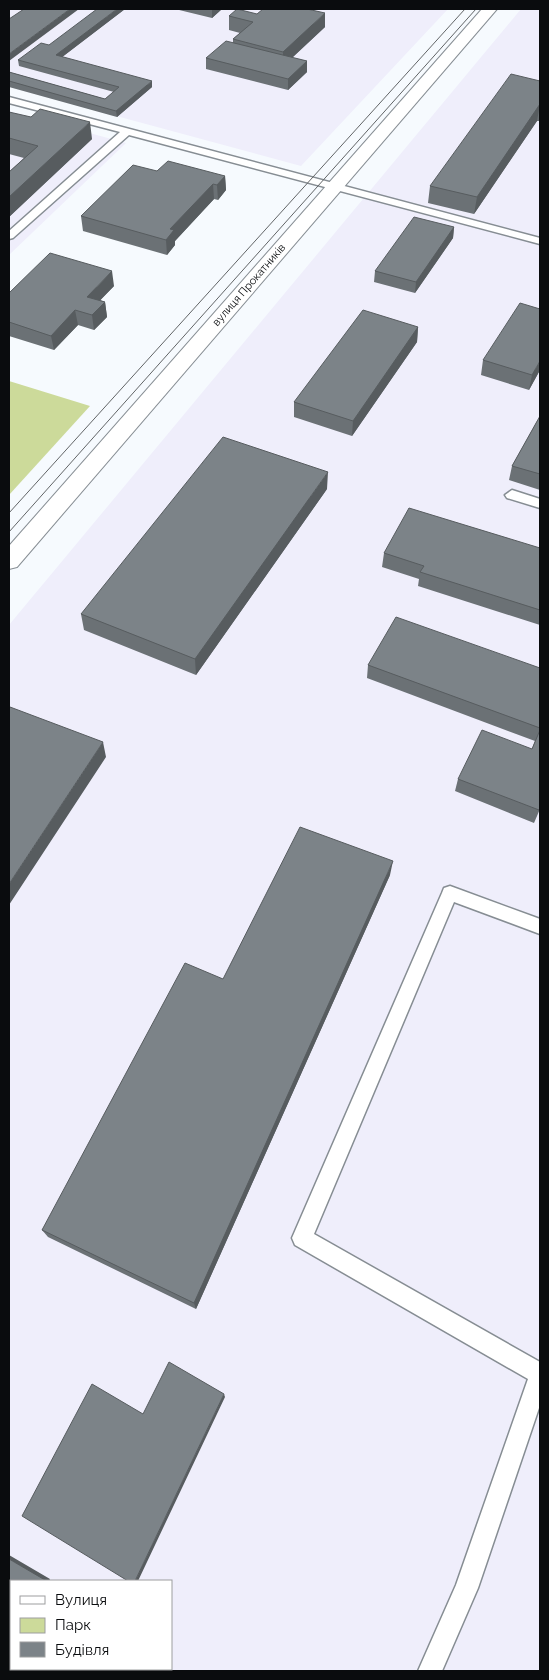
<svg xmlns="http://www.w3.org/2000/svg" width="549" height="1680" viewBox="0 0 549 1680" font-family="Raleway,sans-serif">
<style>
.industrial{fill:#efeefb;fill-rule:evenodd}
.green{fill:#ccda9a}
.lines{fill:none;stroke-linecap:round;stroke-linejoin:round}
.service-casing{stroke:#868d93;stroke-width:3}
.minor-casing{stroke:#868d93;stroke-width:2}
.service{fill:#fff;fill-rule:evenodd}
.minor{fill:#fff;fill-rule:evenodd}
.tram{stroke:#626567;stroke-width:1}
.wall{fill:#6b7175}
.shaded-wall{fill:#575c5f}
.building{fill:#7c8388;stroke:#575c5f}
.labels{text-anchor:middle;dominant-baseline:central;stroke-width:4;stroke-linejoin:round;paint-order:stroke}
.far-street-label{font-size:11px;fill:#0a0c0e;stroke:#fff}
</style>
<rect width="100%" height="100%" fill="#f6fafe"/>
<path class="industrial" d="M9 9H448L301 166 9 87Z
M521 9H540V1671H9V625ZM11 1581H171V1669H11Z
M9 111 126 143 9 255Z"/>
<path class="green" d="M9 381 90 406 9 495Z"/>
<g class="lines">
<defs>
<path id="service" d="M9 97 540 238V244L129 135 13 238 9 239V231L120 132 9 103Z
M512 490 540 499V508L507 498 505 495Z
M450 886 540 919V934L454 902 314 1234 540 1362V1405L478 1588 442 1671H418L456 1585 528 1379 295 1245 292 1238 442 893 444 888Z"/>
<path id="minor" d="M482 9H497L17 567 9 569V546Z"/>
</defs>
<use href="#service" class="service-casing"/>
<use href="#minor" class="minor-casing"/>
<use href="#service" class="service"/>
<use href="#minor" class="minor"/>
<path class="tram" d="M9 513 465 9
M9 532 476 9"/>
</g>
<path class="wall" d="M125 9 62 57 152 87 117 117 9 87V72L105 99 114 92 19 66 18 60Z
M175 9H222L212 18Z
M257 14 325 27 292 58 307 61V72L288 90 206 69V58L233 43V39L240 33 229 30V16Z
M540 81V121H537L474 214 428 203 430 186Z
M9 112 92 139 9 217V172L24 158 9 154Z
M157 171 225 176 226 190 218 200 214 199 175 241V245L167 255 83 231 81 216Z
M454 227 453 238 415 293 374 282 375 271Z
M114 286 100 300 105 302 107 317 94 330 78 325 54 350 9 336V293Z
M418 327 417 342 352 436 294 417V402Z
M483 360 540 370 529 390 481 375Z
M540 416V490L509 480 512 466Z
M327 489 196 675 84 630 81 614Z
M540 548V625L418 586 419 579 382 567 384 553Z
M368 665 540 668V809L534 823 455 791 458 779 532 749 535 741 367 678Z
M390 875 196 1309 48 1237 42 1230 223 979Z"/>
<path class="shaded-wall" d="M70 9H79L9 61V54Z
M117 9H125L57 61 56 55Z
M212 9H222L212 18Z
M325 13V27L283 66V52Z
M307 61V72L288 90V79Z
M152 81V87L117 117 116 111Z
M540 104 537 121 474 214 477 197Z
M90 122 92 139 9 217V197Z
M225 176 226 190 218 200 217 185Z
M213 184 214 199 175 241V245L167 255 166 240 170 229Z
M454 227 453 238 415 293 416 282Z
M112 271 114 286 89 312 87 297Z
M105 302 107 317 94 330 92 315Z
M75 310 78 325 54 350 51 336Z
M418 327 417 342 352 436 353 421Z
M540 361V370L529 390 532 375Z
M328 472 327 489 196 675 195 659Z
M103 742 106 757 9 905V884Z
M393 861 390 875 196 1309 194 1303Z
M224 1394 225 1397 138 1581H135Z
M9 1555 50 1579 49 1581H44L9 1559Z
M62 1669H66L65 1671H61Z"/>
<path class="building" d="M24 9H70L9 54V19Z
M97 9H117L56 55 152 81 116 111 9 81V72L105 99 119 87 18 60 41 43 49 45Z
M237 9 257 14 263 9H307L325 13 283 52 233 39 253 22 229 16Z
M226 41 307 61 288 79 206 58Z
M511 74 540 81V104L477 197 430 186Z
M40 109 90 122 9 197V172L38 146 9 138V112L31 117Z
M168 161 225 176 217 185 213 184 170 229 174 230 166 240 81 216 133 165 157 171Z
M414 217 454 227 416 282 375 271Z
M50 253 112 271 87 297 105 302 92 315 75 310 51 336 9 322V293Z
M520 303 540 309V361L532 375 483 360Z
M363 310 418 327 353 421 294 402Z
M540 416V474L512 466Z
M223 437 328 472 195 659 81 614Z
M409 508 540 548V610L420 572 424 566 384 553Z
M396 617 540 668V728L368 665Z
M10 707 103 742 9 884V709Z
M482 730 532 749 540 730V807L539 810 458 779Z
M300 827 393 861 194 1303 42 1230 185 963 223 979Z
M169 1362 224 1394 135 1581H128L22 1516 92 1384 143 1414Z
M9 1559 45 1580 44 1581H11V1669H62L61 1671H9Z"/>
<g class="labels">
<g class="far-street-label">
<text transform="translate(249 285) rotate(-49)">вулиця Прокатників</text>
</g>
</g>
<rect width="549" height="1680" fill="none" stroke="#0a0c0e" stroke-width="20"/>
<rect x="10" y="1580" width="162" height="90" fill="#ffffff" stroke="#9d9e9f"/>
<rect x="20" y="1596" width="25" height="8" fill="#ffffff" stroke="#9d9e9f"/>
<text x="55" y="1605" font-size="15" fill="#0a0c0e">Вулиця</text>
<rect x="20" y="1618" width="25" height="15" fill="#ccda9a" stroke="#9d9e9f"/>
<text x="55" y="1630" font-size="15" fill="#0a0c0e">Парк</text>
<rect x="20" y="1642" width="25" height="15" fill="#7c8388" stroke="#9d9e9f"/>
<text x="55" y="1655" font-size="15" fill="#0a0c0e">Будівля</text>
</svg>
